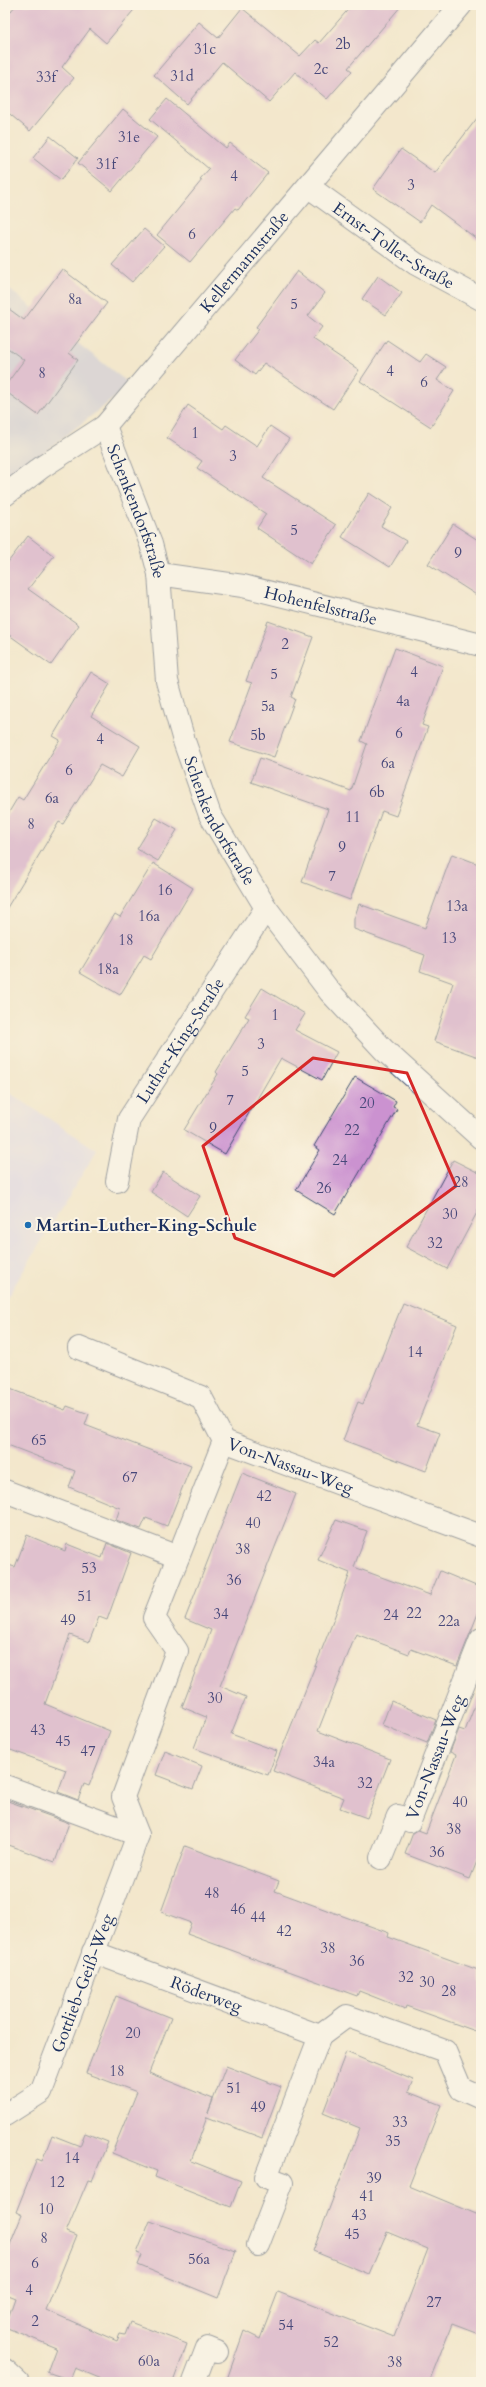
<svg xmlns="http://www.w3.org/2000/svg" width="486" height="2387" viewBox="0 0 486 2387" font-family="Cardo,serif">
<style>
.built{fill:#d9d6f7}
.industrial{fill:#c0c2dd}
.building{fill:#cb92d0}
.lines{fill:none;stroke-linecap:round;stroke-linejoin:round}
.minor-casing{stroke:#3b4b6e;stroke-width:24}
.minor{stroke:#fff;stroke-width:22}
.marked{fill:none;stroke:#d62828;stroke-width:3;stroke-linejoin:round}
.poi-dot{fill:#1f6fb2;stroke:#fcf5e5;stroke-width:1.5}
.labels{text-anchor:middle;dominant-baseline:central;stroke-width:4;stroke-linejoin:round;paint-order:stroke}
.number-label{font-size:15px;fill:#47487a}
.street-label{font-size:17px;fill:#1b2f5e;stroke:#fcf5e5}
.poi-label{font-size:17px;font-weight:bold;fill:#1b2f5e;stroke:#fcf5e5;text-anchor:start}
</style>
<rect width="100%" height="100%" fill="#fcf5e5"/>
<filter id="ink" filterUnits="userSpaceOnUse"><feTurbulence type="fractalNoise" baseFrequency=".025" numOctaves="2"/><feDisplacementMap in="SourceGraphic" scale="8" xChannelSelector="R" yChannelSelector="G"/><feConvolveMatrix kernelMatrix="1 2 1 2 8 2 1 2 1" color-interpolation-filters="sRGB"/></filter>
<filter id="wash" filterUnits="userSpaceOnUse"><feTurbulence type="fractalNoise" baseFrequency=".012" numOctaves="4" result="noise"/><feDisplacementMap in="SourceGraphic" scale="16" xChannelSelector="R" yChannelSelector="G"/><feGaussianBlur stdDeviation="0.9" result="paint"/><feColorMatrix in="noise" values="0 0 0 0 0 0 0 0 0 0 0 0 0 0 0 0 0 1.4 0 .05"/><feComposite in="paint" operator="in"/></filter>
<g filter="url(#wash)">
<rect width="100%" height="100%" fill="#f3e7cc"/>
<path class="built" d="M5 1090 97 1150 5 1301Z"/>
<path class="industrial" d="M5 286 131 385 5 483Z"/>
<g id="blocks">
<path class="building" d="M16 5H138L106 43 90 29 62 67 74 78 30 131 5 110V18Z
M352 5H402L348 68 352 71 327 99 295 72 269 102 222 62 187 104 154 75 199 22 218 38 242 8 300 56 315 40 319 43Z
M167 99 226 148 230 143 268 173 238 210 235 208 190 262 157 235 202 180 200 179 209 169 150 119Z
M123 109 157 137 112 191 78 163Z
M481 113V242L431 205 420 222 373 189 401 149 435 173Z
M50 136 78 158 61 180 33 158Z
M144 229 164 246 132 282 112 265Z
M62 269 107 303 69 353 78 360 38 415 5 391V386L24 360 5 346V306L24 320Z
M297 271 325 293 308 316 322 327 313 339 359 370 333 409 264 363 255 375 235 360 259 329 256 327Z
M378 276 402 293 386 315 362 299Z
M387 340 420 362 426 354 446 367 437 380 454 391 431 427 360 381Z
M188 405 223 429 226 425 257 446 270 426 289 439 263 478 336 525 311 564 257 528 266 514 197 468 202 461 167 438Z
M369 493 392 508 381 526 406 541 390 567 342 537Z
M453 524 481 542V598L428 564Z
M28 536 54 556 28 589 79 625 51 665 5 632V566Z
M268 621 313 637 291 697 295 699 274 757 230 742 252 683 246 681Z
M395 648 443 666 422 725 428 727 396 816 382 811 350 900 302 882 328 809 251 782 260 758 351 791 367 744 361 741Z
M91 672 110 684 91 716 140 746 122 777 100 765 63 824 59 822 5 911V819L18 797 23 800 60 740 53 736Z
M156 818 177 830 158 861 137 849Z
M452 854 481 865V1058L434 1041 453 983 420 971 425 955 354 929V919L359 904 425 928Z
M153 863 193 888 151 959 144 955 120 995 80 972 115 914 120 917Z
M262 988 305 1014 295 1030 337 1052 322 1080 281 1058 225 1154 184 1130 218 1074 216 1072 249 1018 245 1016Z
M355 1077 396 1101 393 1107 397 1109 335 1214 296 1190 320 1150 314 1146Z
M453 1160 481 1174V1205L447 1269 406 1247Z
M163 1172 200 1196 187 1216 151 1192Z
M403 1303 457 1325 417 1425 440 1433 426 1471 343 1440 358 1402 363 1404Z
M5 1387 65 1410 67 1406 89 1414 85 1425 191 1466 167 1526 146 1518 141 1529 116 1520 120 1508 69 1487 75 1471 5 1444Z
M242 1473 296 1494 220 1686 246 1697 231 1734 277 1751 268 1775 194 1748 206 1717 182 1707 211 1630 185 1619Z
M336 1520 367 1531 354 1567 430 1595 440 1571 481 1588V1606L457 1666 411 1649 409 1654 356 1634 318 1731 390 1759 367 1818 340 1808 344 1798 273 1771 332 1624 350 1573 318 1560Z
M27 1535 65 1551 67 1544 102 1558 107 1543 131 1553 107 1620 99 1617 89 1642 70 1635 45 1704 110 1731 89 1786 84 1784 78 1800 58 1792 66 1770 5 1748V1564L15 1567Z
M479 1695 481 1696V1851L470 1879 405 1854 413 1833 418 1830 426 1833 456 1755 450 1752 459 1729 465 1731Z
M391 1701 436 1720 427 1743 382 1725Z
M165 1751 202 1766 193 1789 156 1775Z
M5 1800 69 1823 55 1862 5 1844Z
M185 1846 279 1881 275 1891 389 1933 388 1937 481 1971V2033L406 2006 405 2009 359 1991 357 1996 187 1934 191 1923 161 1912Z
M116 1996 171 2018 149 2073 213 2099 208 2113 226 2066 281 2087 262 2138 207 2117 191 2161 241 2181 231 2207 155 2177 157 2171 112 2153 137 2092 86 2073Z
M346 2052 413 2080 408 2092 441 2105 409 2186 481 2216V2335L452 2324 429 2382H226L244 2331 260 2339 278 2292 394 2337 428 2249 387 2232 369 2274 313 2251 360 2128 323 2113Z
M85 2133 108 2142 92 2181 88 2180 66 2232 76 2236 46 2310 117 2341 120 2334 125 2335 130 2322 187 2344 173 2382H109L75 2368 70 2380 47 2372 56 2348 5 2327 15 2298 5 2294V2257L22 2215 16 2212 37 2159 42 2161 52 2135 80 2146Z
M150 2221 236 2251 218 2298 138 2265 142 2255 137 2253Z"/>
</g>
</g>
<g filter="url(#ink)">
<use href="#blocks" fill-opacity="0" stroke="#3b4b6e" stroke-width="1"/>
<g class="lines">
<defs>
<g id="minor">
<path id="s1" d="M309 187 416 264 481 299"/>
<path id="s2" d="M105 426 151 544 159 574 167 681 184 741 210 815 266 908 330 992 384 1050 481 1138"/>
<path id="s3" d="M5 495 42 467 105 426 461 5"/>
<path id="s4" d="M159 574 243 586 481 645"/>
<path id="s5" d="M117 1181 129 1119 266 908"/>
<path id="s6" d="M79 1348 201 1397 224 1441 481 1536"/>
<path d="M5 1491 178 1557"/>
<path d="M5 1786 138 1835"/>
<path id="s7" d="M381 1858 398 1816 410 1821 481 1639"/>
<path id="s8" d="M93 1952 320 2036 347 2016 445 2051 461 2089 481 2098"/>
<path id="s9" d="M5 2115 41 2092 138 1835 123 1797 177 1651 154 1618 224 1441"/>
<path d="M258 2245 282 2183 266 2177 320 2036"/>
<path d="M5 2370 18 2382"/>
<path d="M194 2382 207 2348 217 2352"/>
</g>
</defs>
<use href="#minor" class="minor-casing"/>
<use href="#minor" class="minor"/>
</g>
</g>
<path d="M0 0H486V2387H0ZM313 1058 407 1073 456 1186 334 1276 235 1238 203 1146Z" fill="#f3e7cc" fill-opacity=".55" fill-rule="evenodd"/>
<path class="marked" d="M313 1058 407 1073 456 1186 334 1276 235 1238 203 1146Z"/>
<circle class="poi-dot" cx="28" cy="1225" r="4"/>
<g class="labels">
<g class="number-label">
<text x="343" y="44">2b</text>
<text x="205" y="49">31c</text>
<text x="321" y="69">2c</text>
<text x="182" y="76">31d</text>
<text x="46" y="77">33f</text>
<text x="129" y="137">31e</text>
<text x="106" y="164">31f</text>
<text x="234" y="176">4</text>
<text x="411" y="185">3</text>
<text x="192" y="234">6</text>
<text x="75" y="299">8a</text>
<text x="294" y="304">5</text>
<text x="390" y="371">4</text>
<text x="42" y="373">8</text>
<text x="424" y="382">6</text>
<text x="195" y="433">1</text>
<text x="233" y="456">3</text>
<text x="294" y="530">5</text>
<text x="458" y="553">9</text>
<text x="285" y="644">2</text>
<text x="414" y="672">4</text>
<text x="274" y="674">5</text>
<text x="403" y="701">4a</text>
<text x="268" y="706">5a</text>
<text x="399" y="733">6</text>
<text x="258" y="735">5b</text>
<text x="100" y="739">4</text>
<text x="388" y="763">6a</text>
<text x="69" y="770">6</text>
<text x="377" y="792">6b</text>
<text x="52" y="798">6a</text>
<text x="353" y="817">11</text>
<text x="31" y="824">8</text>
<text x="342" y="847">9</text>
<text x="332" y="876">7</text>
<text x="165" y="890">16</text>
<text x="457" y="906">13a</text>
<text x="149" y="916">16a</text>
<text x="449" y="938">13</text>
<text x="126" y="940">18</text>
<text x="108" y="969">18a</text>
<text x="275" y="1015">1</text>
<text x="261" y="1044">3</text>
<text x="245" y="1071">5</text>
<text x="230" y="1100">7</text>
<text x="367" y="1103">20</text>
<text x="213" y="1128">9</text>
<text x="352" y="1130">22</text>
<text x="340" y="1160">24</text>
<text x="461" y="1182">28</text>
<text x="324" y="1188">26</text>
<text x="450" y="1214">30</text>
<text x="435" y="1243">32</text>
<text x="415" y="1352">14</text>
<text x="39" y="1440">65</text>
<text x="130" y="1477">67</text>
<text x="264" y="1496">42</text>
<text x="253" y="1523">40</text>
<text x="243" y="1549">38</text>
<text x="89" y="1568">53</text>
<text x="234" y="1580">36</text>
<text x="85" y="1596">51</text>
<text x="414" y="1613">22</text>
<text x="221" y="1614">34</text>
<text x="391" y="1615">24</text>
<text x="68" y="1620">49</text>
<text x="449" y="1621">22a</text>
<text x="215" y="1698">30</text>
<text x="38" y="1730">43</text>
<text x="63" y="1741">45</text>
<text x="88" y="1751">47</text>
<text x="324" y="1762">34a</text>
<text x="365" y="1783">32</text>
<text x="460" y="1802">40</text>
<text x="454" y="1829">38</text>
<text x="437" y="1852">36</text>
<text x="212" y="1893">48</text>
<text x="238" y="1909">46</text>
<text x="258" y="1917">44</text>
<text x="284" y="1931">42</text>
<text x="328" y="1948">38</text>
<text x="357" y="1961">36</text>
<text x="406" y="1977">32</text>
<text x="427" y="1982">30</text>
<text x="449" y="1991">28</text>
<text x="133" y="2033">20</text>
<text x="117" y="2071">18</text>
<text x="234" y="2088">51</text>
<text x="258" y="2107">49</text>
<text x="400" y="2122">33</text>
<text x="393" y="2141">35</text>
<text x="72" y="2158">14</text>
<text x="374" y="2178">39</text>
<text x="57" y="2182">12</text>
<text x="367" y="2196">41</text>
<text x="46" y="2209">10</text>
<text x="359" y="2215">43</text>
<text x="352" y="2234">45</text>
<text x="44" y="2238">8</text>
<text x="199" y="2259">56a</text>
<text x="35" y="2263">6</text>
<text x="29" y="2290">4</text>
<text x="434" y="2302">27</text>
<text x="35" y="2321">2</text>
<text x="286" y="2325">54</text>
<text x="331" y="2342">52</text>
<text x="149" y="2361">60a</text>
<text x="395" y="2362">38</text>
</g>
<g class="street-label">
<text stroke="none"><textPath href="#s1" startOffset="103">Ernst-Toller-Straße</textPath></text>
<text stroke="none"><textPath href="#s3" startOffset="337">Kellermannstraße</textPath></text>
<text stroke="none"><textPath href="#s2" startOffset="91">Schenkendorfstraße</textPath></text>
<text stroke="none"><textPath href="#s4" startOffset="165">Hohenfelsstraße</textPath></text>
<text stroke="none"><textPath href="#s2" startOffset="415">Schenkendorfstraße</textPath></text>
<text stroke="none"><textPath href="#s5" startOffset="157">Luther-King-Straße</textPath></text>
<text stroke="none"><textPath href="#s6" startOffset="252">Von-Nassau-Weg</textPath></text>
<text stroke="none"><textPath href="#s7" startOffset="127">Von-Nassau-Weg</textPath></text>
<text stroke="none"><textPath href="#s9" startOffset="159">Gottlieb-Geiß-Weg</textPath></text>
<text stroke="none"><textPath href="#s8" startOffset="121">Röderweg</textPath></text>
</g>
<g class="poi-label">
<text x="36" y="1225">Martin-Luther-King-Schule</text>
</g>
</g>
<rect width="486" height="2387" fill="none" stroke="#fcf5e5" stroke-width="20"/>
</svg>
